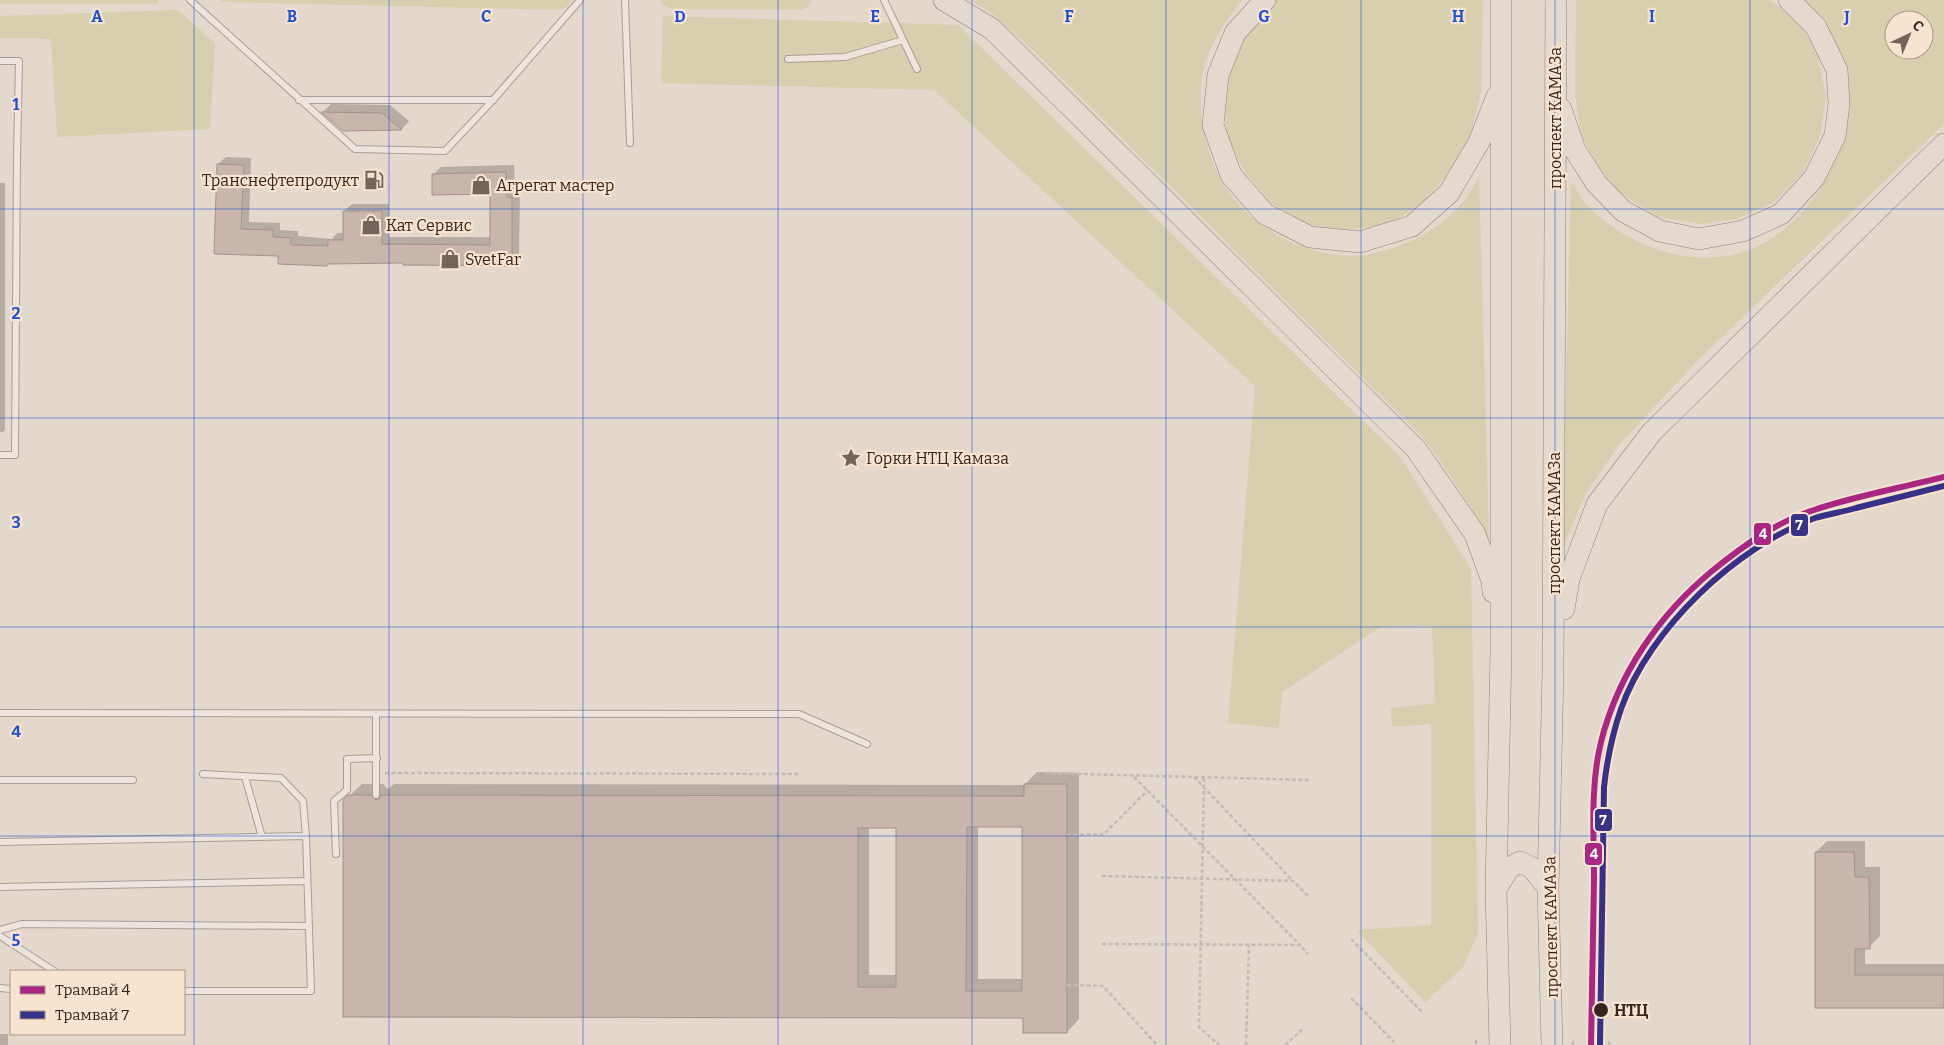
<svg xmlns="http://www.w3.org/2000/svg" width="1944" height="1045" viewBox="0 0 1944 1045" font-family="Bitter,serif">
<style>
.green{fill:#d7cfad;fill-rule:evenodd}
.shadow{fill:#0003;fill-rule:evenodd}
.building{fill:#c8b5ac;stroke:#a4938b;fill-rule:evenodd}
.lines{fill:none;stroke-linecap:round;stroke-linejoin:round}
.lane-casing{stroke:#a99d95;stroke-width:8}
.primary-casing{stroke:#8e827c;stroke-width:22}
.path{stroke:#c4bbb4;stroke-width:2.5;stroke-dasharray:4 2.5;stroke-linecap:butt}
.lane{stroke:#ece4dd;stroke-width:6}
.primary{stroke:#e4d9cf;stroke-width:21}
.tram-1-casing{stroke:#f6e3d0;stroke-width:10}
.tram-2-casing{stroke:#f6e3d0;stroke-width:10}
.tram-1{stroke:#a92683;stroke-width:6}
.tram-2{stroke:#393186;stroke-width:6}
.grid{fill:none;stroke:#1d4ed8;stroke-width:1;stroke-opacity:0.55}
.stop-dot{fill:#37241d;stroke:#f6e3d0;stroke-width:2}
.labels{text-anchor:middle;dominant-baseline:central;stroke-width:4.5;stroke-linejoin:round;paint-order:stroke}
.street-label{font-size:16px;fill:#37241d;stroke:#f6e3d0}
.poi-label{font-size:16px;fill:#37241d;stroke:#f6e3d0;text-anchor:start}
.stop-label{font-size:16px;font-weight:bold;fill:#37241d;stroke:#f6e3d0;text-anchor:start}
.grid-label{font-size:16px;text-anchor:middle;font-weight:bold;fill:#1d4ed8;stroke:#f6e3d0;stroke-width:4.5;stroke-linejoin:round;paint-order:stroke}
.line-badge{stroke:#f6e3d0;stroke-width:2}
.badge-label{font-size:14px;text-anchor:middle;font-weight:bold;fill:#fff}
</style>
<rect width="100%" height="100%" fill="#e4d7cc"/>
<path class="green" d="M0 0H159L156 4H0Z
M219 0H571L567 7 558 10 225 2Z
M661 0H812L809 6 802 10 671 9 662 4Z
M970 0H1242C1227 19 1214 38 1206 61 1198 85 1200 113 1205 136 1209 153 1214 170 1224 185 1250 227 1302 255 1351 256 1371 256 1395 248 1413 240 1442 226 1466 206 1479 176L1489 538C1468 502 1446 467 1420 434L1034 51 990 12Z
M1276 0H1483L1481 92 1471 133 1455 165 1422 204 1391 223 1344 231 1304 223 1271 203 1244 171 1226 136 1225 102 1233 55 1252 21Z
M1576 0H1770L1798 22 1817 52 1826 97 1820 136 1804 171 1773 203 1736 219 1700 224 1658 217 1620 193 1597 165 1581 135 1575 95Z
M1804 0H1944V124L1697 361 1618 446 1585 495 1562 549 1571 182C1577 190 1582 200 1589 207 1631 250 1703 274 1760 245 1779 236 1796 220 1809 204 1828 181 1836 152 1847 125ZM1894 20H1924V50H1894Z
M178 10 215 43 210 129 57 137 51 39 0 38V16Z
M663 16 958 25 1401 458 1471 569 1478 933 1463 967 1425 1002 1357 930 1431 925V724L1392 727 1391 708 1435 703 1432 626 1379 628 1282 692 1279 728 1228 723 1255 386 934 90 661 83Z"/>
<path class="shadow" d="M331 104 390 105 409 121 402 129 343 130 323 112Z
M226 157 251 158 249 222 280 223V230L298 231V236L332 239 337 233H344V211L352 204H389V237H492V192L433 175 441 167 514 165 515 190H520L519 257 511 265 404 262H329L327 265 279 255 215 252 218 164Z
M0 183H5V430L3 432H0Z
M1037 772 1079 773V1019L1067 1032 1024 1017 344 1016V801L362 784H383L388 789 394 784 1024 785ZM869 826H898V975H869ZM978 826H1023V979H978Z
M1827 841H1865V867H1880V936L1869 947H1865V964H1944V1007H1816V852Z
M0 1034H8V1045H0Z"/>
<path class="building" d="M321 112 382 113 402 130 343 131Z
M217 164 244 165 241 229 273 230V237L291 238V244L293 245 328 246V240H343V211H382V244L490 245V194L432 195V174L506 172 507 197H512V266L403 265V263L327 264V266L278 264V256L214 254Z
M1024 784H1067V1033H1023V1018L343 1017V800L348 795H371L376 800 379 799 381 795 1024 796ZM967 827H1022V991H966ZM858 828H896V987H858Z
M1815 852H1854L1855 877H1869L1870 949H1855V975H1944V1008H1815Z"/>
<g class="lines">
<defs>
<path id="lane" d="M190 0 355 149 445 151 493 100 580 0
M625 0 630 143
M884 0 917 69
M788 59 845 57 903 40
M0 61H19L17 157 15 455H0
M299 100H493
M0 713 799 714 867 744
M376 714V795
M203 774 281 778 303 801 306 836
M245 777 262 837
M0 780H133
M0 842 306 836 311 991H184
M336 854 334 801 347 790V759L377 758
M0 887 307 881
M0 930 22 924 309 926
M0 936 54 971
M0 988 11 989"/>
<path id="primary" d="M944 0 992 29 1416 449 1475 534 1492 581 1493 592
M1265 0 1235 33 1218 75 1213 125 1231 175 1265 214 1310 237 1360 242 1412 226 1449 193 1479 142 1497 96
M1561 109 1575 150 1596 183 1623 211 1660 231 1699 239 1743 231 1781 214 1814 178 1835 136 1839 104 1837 70 1816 27 1789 0
M1564 609 1569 579 1597 504 1652 432 1944 144
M1496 889 1509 868 1520 862 1532 868 1548 888
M1500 1045 1496 889 1501 651V0
M1552 1045 1548 888 1553 671 1556 0"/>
</defs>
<use href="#lane" class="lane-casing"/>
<use href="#primary" class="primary-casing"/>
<path class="path" d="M385 773 799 774
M1045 773 1309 780
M1134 777 1300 945
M1194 777 1293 881
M1204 778 1199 1027 1219 1045
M1067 835 1104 834 1148 790
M1102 876 1293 881 1308 896
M1351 939 1424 1014
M1102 944 1300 945 1308 954
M1067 985 1103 986 1157 1045
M1351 998 1394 1042
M1587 1033H1604
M1476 1040V1045
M1246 1045 1249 945
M1285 1045 1304 1028
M1573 1045V1039
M1609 1045V1039"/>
<use href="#lane" class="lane"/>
<use href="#primary" class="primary"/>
<defs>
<path id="tram-1" d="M1591 1045C1592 990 1593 935 1594 880 1594 835 1590 786 1601 742 1618 674 1659 615 1712 571 1743 546 1776 522 1814 510 1855 496 1901 488 1944 477"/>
<path id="tram-2" d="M1600 1045 1604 787C1607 760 1612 735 1621 709 1649 629 1736 547 1815 518 1828 514 1843 512 1856 508 1885 501 1915 493 1944 486"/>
</defs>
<use href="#tram-1" class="tram-1-casing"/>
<use href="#tram-2" class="tram-2-casing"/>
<use href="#tram-1" class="tram-1"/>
<use href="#tram-2" class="tram-2"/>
</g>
<path class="grid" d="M194 0V1045M389 0V1045M583 0V1045M778 0V1045M972 0V1045M1166 0V1045M1361 0V1045M1555 0V1045M1750 0V1045M0 209H1944M0 418H1944M0 627H1944M0 836H1944"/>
<defs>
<symbol id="fuel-bare" viewBox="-9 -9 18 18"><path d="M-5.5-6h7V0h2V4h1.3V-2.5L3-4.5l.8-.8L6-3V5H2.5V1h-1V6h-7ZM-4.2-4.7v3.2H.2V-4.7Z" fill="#74635a" stroke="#f6e3d0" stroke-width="2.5" paint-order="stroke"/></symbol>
<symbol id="shop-bare" viewBox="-9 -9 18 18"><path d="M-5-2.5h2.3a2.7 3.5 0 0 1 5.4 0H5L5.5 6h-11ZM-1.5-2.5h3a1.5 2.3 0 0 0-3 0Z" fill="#74635a" stroke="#f6e3d0" stroke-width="2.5" paint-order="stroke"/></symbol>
<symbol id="sight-bare" viewBox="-9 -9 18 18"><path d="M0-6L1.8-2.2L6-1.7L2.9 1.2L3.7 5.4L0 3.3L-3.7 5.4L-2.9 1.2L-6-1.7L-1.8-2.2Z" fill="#74635a" stroke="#f6e3d0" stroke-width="2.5" paint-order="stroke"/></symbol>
</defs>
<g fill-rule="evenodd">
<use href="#fuel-bare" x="360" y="166" width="28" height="28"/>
<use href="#shop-bare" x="467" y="171" width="28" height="28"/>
<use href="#shop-bare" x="357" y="211" width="28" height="28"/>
<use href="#shop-bare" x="436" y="245" width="28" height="28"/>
<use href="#sight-bare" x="837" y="444" width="28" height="28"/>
</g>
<circle class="stop-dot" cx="1601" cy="1010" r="8"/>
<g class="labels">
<g class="street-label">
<text transform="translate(1555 118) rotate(-90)">проспект КАМАЗа</text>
<text transform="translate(1554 523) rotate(-90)">проспект КАМАЗа</text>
<text transform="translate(1551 927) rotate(-91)">проспект КАМАЗа</text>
</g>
<g class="poi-label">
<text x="359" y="180" text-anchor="end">Транснефтепродукт</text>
<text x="496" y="185">Агрегат мастер</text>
<text x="386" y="225">Кат Сервис</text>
<text x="465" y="259">SvetFar</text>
<text x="866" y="458">Горки НТЦ Камаза</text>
</g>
<g class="stop-label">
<text x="1614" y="1010">НТЦ</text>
</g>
</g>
<g class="grid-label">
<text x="97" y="22">A</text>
<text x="292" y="22">B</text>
<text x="486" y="22">C</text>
<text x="680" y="22">D</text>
<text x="875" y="22">E</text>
<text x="1069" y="22">F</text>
<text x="1264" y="22">G</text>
<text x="1458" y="22">H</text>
<text x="1652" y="22">I</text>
<text x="1847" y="22">J</text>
<text x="16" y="110">1</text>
<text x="16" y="319">2</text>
<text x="16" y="528">3</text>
<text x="16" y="737">4</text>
<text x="16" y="946">5</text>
</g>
<g class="line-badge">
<rect x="1790" y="513" width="19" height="24" rx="5" fill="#393186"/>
<rect x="1753" y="522" width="19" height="24" rx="5" fill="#a92683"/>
<rect x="1594" y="808" width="19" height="24" rx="5" fill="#393186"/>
<rect x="1584" y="842" width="19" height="24" rx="5" fill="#a92683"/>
</g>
<g class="badge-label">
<text x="1799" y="530">7</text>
<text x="1763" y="539">4</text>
<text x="1603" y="825">7</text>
<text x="1594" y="859">4</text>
</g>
<rect x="10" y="970" width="175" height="65" fill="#f6e3d0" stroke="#aa9788"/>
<rect x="20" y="986" width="25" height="8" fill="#a92683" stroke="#aa9788"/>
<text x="55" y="995" font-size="15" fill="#37241d">Трамвай 4</text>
<rect x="20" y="1011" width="25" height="8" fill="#393186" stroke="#aa9788"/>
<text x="55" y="1020" font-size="15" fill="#37241d">Трамвай 7</text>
<g transform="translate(1909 35) rotate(44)"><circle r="24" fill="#f6e3d0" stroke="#aa9788"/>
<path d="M0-4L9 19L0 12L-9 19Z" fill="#74635a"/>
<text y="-8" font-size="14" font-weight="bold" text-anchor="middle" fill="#37241d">С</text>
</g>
</svg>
